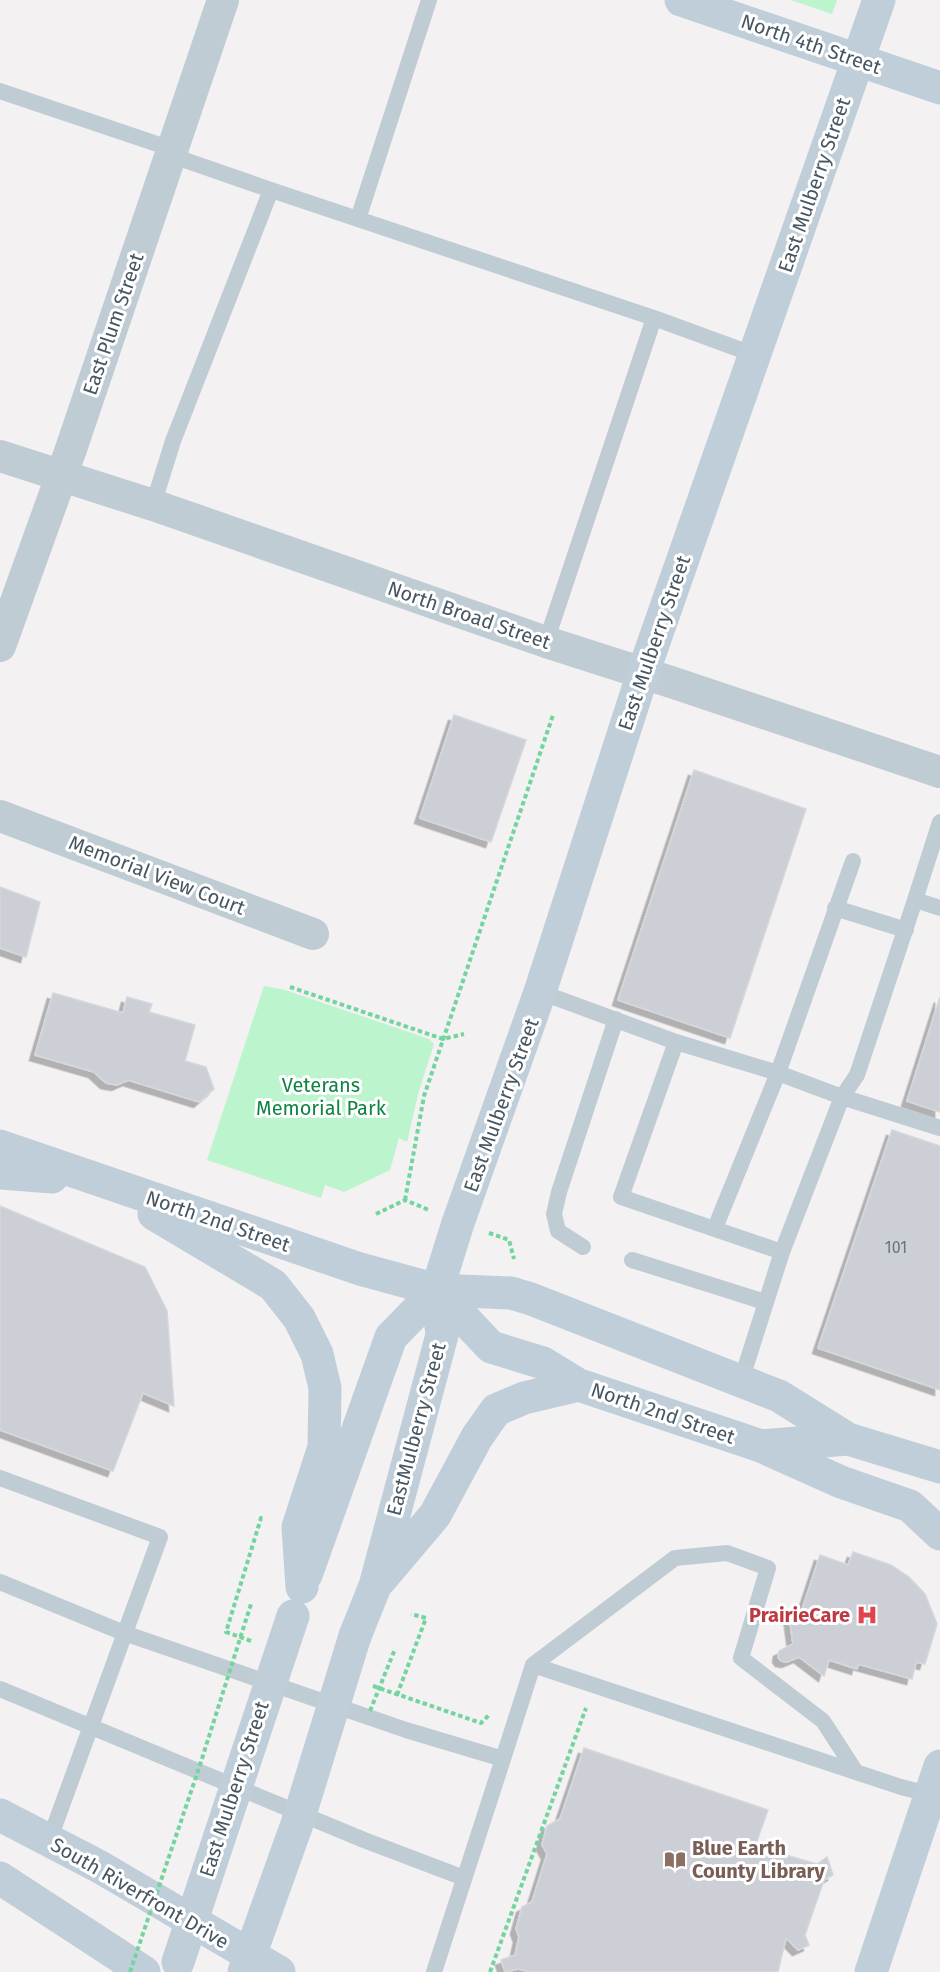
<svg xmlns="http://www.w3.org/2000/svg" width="940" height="1972" viewBox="0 0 940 1972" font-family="'Fira Sans',sans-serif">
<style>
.green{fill:#bcf4ce}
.building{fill:#ccd0d6;stroke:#d4d7dd;stroke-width:1.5;filter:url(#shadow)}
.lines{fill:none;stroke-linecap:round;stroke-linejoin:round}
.path{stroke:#71d59d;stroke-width:4;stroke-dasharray:4.5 3;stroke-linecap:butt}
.lane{stroke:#c0ccd4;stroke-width:16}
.street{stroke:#c0ccd4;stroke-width:32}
.secondary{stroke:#c0ced9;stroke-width:33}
.path-bridge{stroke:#71d59d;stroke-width:4;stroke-dasharray:4.5 3;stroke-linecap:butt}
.secondary-bridge{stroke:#c0ced9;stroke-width:33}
.labels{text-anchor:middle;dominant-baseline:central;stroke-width:6;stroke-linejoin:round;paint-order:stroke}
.number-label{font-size:16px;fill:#68747e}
.street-label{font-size:20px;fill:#475660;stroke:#fff}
.park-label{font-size:20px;fill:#0f8442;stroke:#fff}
.health-label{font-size:20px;font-weight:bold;fill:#be3a42;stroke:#fff;text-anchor:end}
.education-label{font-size:20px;font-weight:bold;fill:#785e54;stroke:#fff;text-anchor:start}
</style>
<defs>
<filter id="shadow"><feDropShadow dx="-5.5" dy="5.5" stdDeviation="0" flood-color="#0004"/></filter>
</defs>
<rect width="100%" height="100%" fill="#f3f1f1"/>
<path class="green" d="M791 0H837L832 14Z
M264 986 285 990 429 1039 434 1044 419 1091 407 1142 399 1138 390 1170 344 1192 325 1185 321 1198 207 1160Z"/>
<path class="building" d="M454 715 526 740 491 842 420 818Z
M694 770 806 809 730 1038 618 1000Z
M0 887 40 902 26 957 0 948Z
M53 993 123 1013 127 997 152 1004 149 1012 195 1025 185 1061 206 1067 214 1089 199 1102 128 1080 117 1085 106 1083 94 1072 35 1055Z
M940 997V1112L907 1101Z
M892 1130 940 1146V1390L818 1348Z
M0 1206 145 1267 167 1311 174 1406 143 1393 113 1471 0 1430Z
M853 1552 891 1565 909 1577 925 1594 937 1624 925 1664 916 1662 912 1679 858 1664 857 1669 829 1660 824 1676 799 1657 787 1662 781 1661 778 1657 779 1651 793 1644 789 1615 800 1616 820 1555 848 1565Z
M584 1748 768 1810 757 1841 765 1849 817 1864 827 1857 833 1875 824 1880 805 1935 809 1945 798 1950 786 1938 778 1972H531L518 1969 505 1972 501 1960 515 1955 519 1937 516 1929 522 1907 532 1902 547 1854 542 1845 547 1826 560 1819Z"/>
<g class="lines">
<path class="path" d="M290 987 443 1039 464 1034
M405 1200 424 1096 553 715
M376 1214 405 1200 429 1210
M489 1233 509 1240 514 1259
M251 1641 226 1632 261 1518 264 1519
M373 1686 481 1723 489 1715
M397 1695 426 1618 411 1614
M490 1972 586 1708"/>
<path class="lane" d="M0 91 172 149
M170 155 271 190
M358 219 429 0
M654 318 755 355
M153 505 173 441 271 190 654 318 546 642
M915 900 940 822
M835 908 906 930
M540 992 676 1042 778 1073 842 1097 940 1128
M676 1042 621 1197 782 1252
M715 1228 778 1073 853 861
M583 1247 558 1231 554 1214 559 1192 616 1019
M632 1260 765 1302
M741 1381 782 1252 842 1097 857 1075 915 900 940 908
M0 1478 160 1537 49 1841
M0 1582 124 1633 406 1730 503 1759 434 1972
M533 1665 675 1558 727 1553 768 1568 741 1658 823 1721 856 1772
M0 1689 364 1840 464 1878
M503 1759 533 1665 901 1787 936 1796"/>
<path class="street" d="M0 456 153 505 546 642 671 682 940 772
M0 646 71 449 223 0
M0 816 313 934"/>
<path class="secondary" d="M681 0 940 88
M0 1146 360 1269 437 1290 511 1293 531 1299 779 1396 848 1439 940 1467
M0 1173 52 1177
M154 1214 273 1285 299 1318 317 1354 325 1388 324 1447 298 1527 302 1587
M437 1290 491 1347 543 1363 579 1385 761 1446 848 1439
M763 1447 841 1482 910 1506 940 1534
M306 1575 391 1337 437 1290
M380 1580 435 1515 477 1437 496 1410 524 1398 579 1385
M355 1636 375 1586 442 1335 437 1290 458 1223 540 992 643 673 879 0
M0 1815 100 1867 279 1972
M0 1878 144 1972
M871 1972 940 1766"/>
<path class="path-bridge" d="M370 1711 395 1649
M130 1972 199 1768 251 1604"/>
<path class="secondary-bridge" d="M178 1962 293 1616
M244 1972 297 1824 355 1636"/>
</g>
<defs>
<symbol id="hospital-bare" viewBox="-9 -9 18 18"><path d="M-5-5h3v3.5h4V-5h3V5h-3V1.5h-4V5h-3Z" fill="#e0444e" stroke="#fff" stroke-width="2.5" paint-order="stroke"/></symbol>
<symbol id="library-bare" viewBox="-9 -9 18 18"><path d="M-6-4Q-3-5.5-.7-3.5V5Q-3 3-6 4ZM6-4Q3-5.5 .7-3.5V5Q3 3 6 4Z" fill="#8d6e63" stroke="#fff" stroke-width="2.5" paint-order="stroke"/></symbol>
</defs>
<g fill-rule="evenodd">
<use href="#hospital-bare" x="852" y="1600" width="30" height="30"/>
<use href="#library-bare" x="660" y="1845" width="30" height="30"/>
</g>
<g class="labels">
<g class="number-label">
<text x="896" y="1247">101</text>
</g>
<g class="street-label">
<text transform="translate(811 44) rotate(19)">North 4th Street</text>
<text transform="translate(814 185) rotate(-71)">East Mulberry Street</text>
<text transform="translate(113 324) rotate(-71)">East Plum Street</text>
<text transform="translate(469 615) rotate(19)">North Broad Street</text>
<text transform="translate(654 643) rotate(-71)">East Mulberry Street</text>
<text transform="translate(157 875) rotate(21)">Memorial View Court</text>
<text transform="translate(501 1105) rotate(-70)">East Mulberry Street</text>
<text transform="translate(218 1221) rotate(19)">North 2nd Street</text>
<text transform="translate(663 1413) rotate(19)">North 2nd Street</text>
<text transform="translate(416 1429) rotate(-75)">EastMulberry Street</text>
<text transform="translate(234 1789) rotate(-72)">East Mulberry Street</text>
<text transform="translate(140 1893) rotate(30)">South Riverfront Drive</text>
</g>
<g class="park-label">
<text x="321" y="1085">Veterans<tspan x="321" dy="23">Memorial Park</tspan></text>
</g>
<g class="health-label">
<text x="850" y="1615">PrairieCare</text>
</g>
<g class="education-label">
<text x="692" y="1848">Blue Earth<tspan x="692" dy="23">County Library</tspan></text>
</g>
</g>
</svg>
